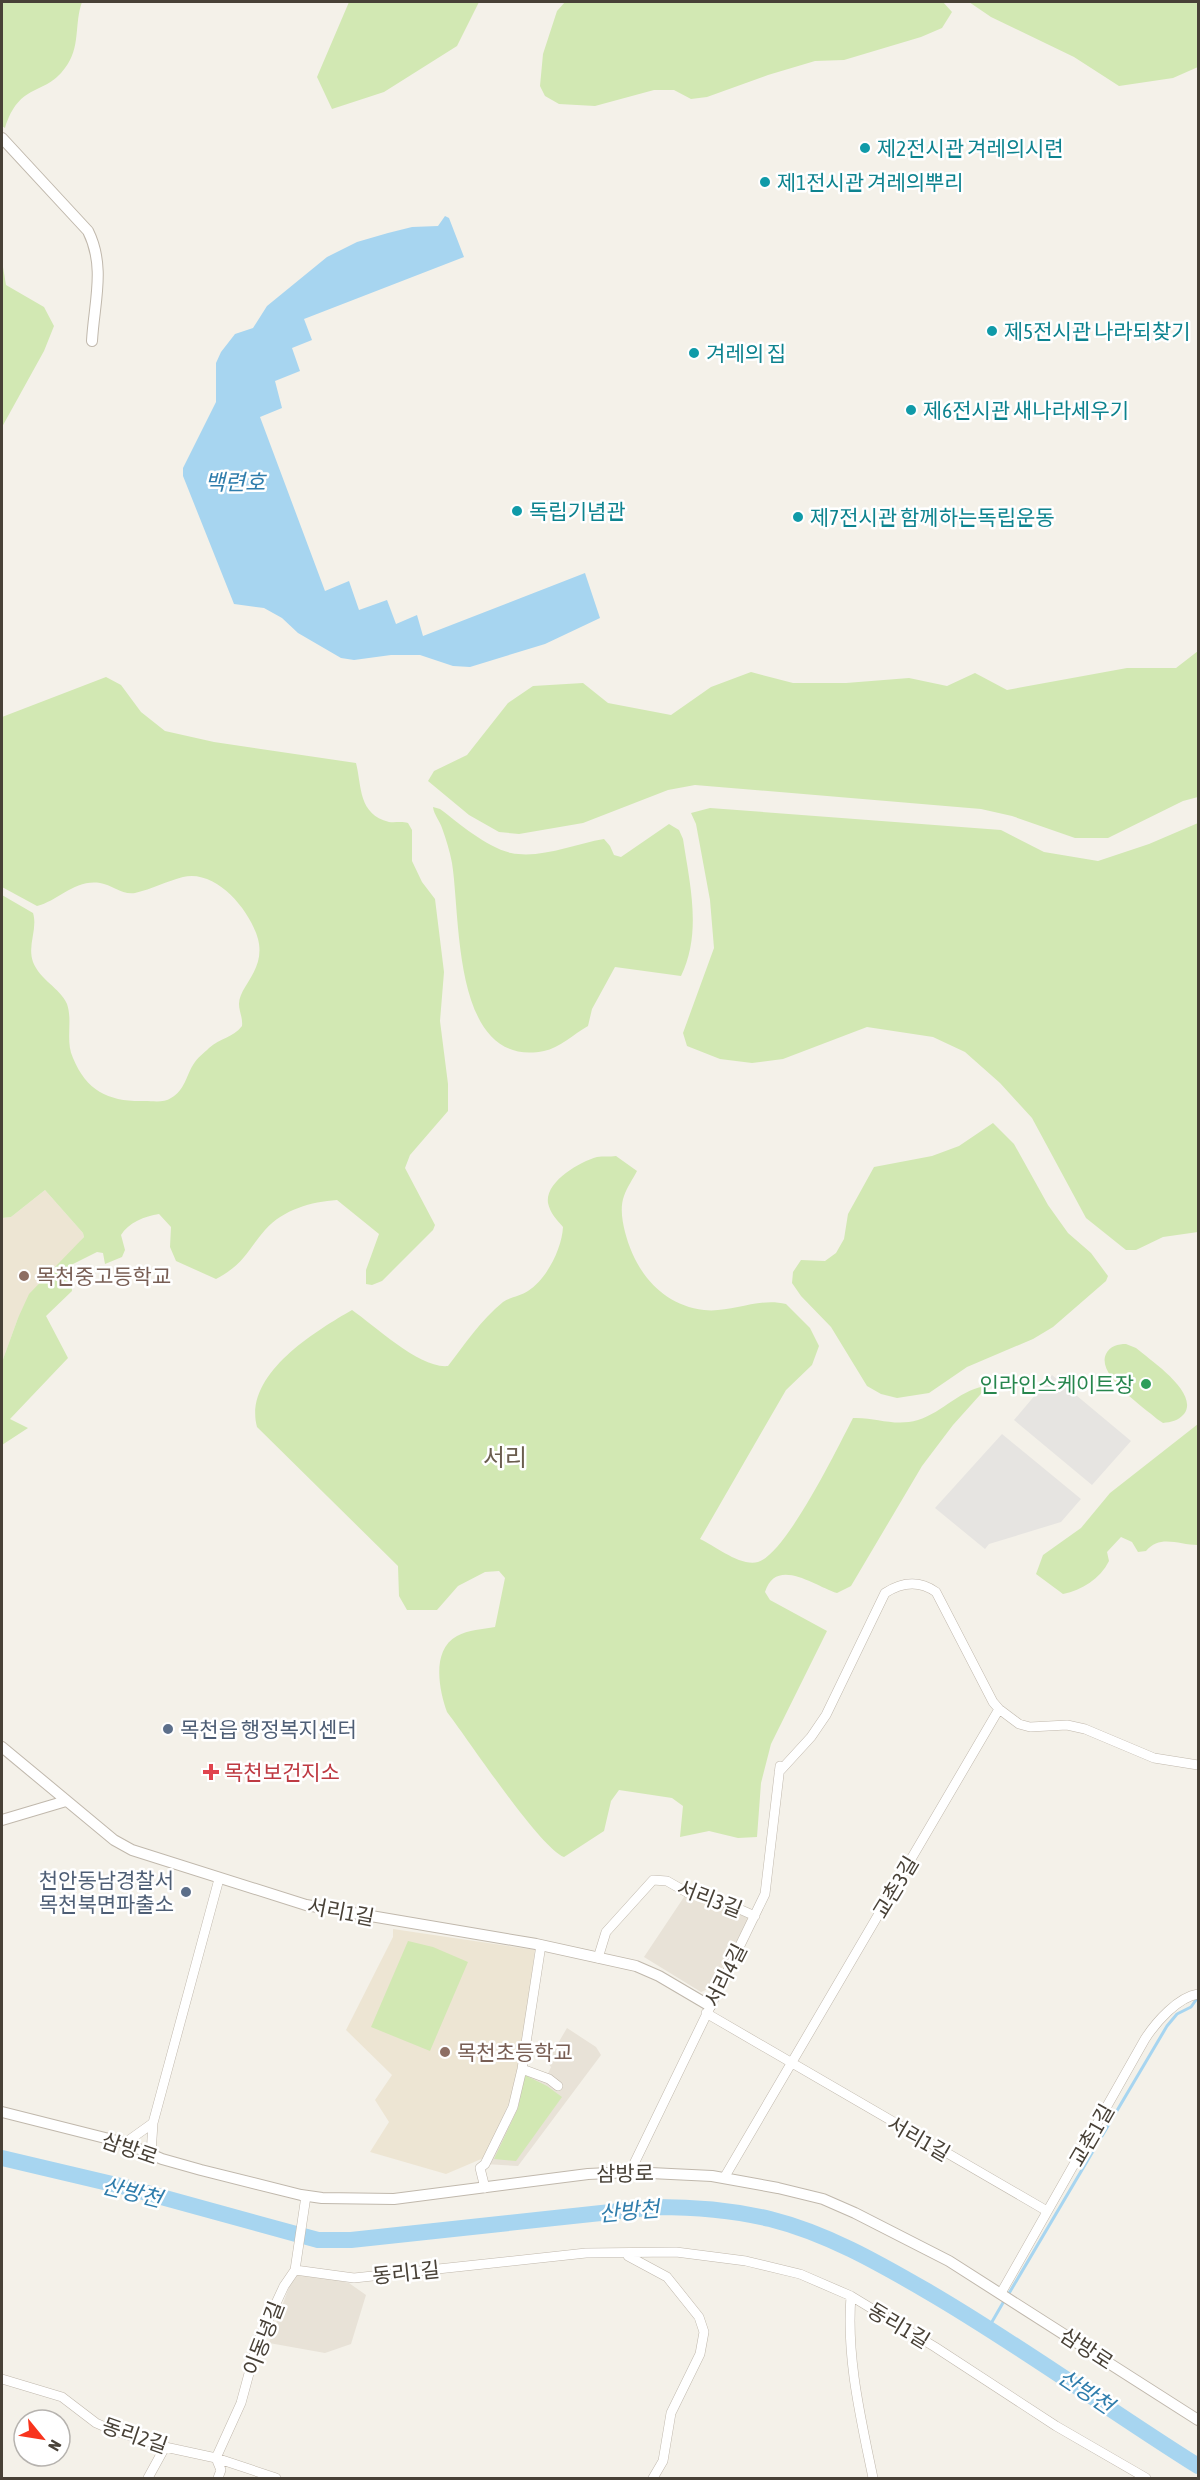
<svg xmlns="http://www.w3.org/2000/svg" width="1200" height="2480" viewBox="0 0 1200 2480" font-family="'Asap Condensed','Noto Sans KR',sans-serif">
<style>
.residential{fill:#e8e2d7}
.education{fill:#ede5d3}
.green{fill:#d2e8b3}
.parking{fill:#e6e4e1}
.water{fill:#a7d5f0}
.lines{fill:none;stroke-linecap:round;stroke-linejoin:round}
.stream{stroke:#a7d5f0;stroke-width:3}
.river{stroke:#a7d5f0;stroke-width:16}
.minor-casing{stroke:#c0b8ac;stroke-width:10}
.tertiary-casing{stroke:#c0b8ac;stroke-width:12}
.minor{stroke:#fff;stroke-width:9}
.tertiary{stroke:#fff;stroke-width:10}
.culture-dot{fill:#0f9aa8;stroke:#fff;stroke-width:2}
.education-dot{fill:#8d6e63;stroke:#fff;stroke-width:2}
.leisure-dot{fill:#2e9e5b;stroke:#fff;stroke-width:2}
.service-dot{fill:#5c6f8a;stroke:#fff;stroke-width:2}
.health-dot{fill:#e0444e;stroke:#fff;stroke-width:2}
.labels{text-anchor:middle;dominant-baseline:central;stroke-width:5;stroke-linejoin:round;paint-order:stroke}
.culture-label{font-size:21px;fill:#0d838f;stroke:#fff;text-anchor:start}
.education-label{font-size:21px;fill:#785e54;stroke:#fff;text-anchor:start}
.leisure-label{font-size:21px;fill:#27864d;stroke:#fff;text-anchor:end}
.service-label{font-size:21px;fill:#4e5e75;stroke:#fff;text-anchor:start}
.health-label{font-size:21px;fill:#be3a42;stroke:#fff;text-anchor:start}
.street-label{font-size:21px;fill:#484137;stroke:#fff}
.water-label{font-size:22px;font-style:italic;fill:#2f7dac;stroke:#fff}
.quarter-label{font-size:24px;fill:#6b5e4f;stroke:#fff}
</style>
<rect width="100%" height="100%" fill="#f4f1e9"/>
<path class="residential" d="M686 1894 708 1900 750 1919 711 1988 701 1992 644 1957Z
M567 2028 596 2047 601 2055 518 2166 485 2164 513 2107 523 2064 547 2076 551 2067 547 2062Z
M295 2270 349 2283 366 2295 351 2344 325 2353 269 2343Z"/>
<path class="education" d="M45 1190 83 1233 84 1237 51 1274 42 1279 18 1318 2 1362V1218L11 1217Z
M393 1929 535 1950 517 2084 486 2157 446 2174 370 2152 389 2122 375 2100 392 2075 346 2030 393 1937Z"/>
<path class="green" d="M2 2H82C74 24 81 48 65 68 44 97 20 81 5 128L2 126Z
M349 2H479L457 46 384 92 332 109 317 77Z
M565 2H943L952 12 942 28 921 37 844 60 815 61 768 75 707 97 691 99 674 90H654L595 106 559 104 545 96 540 86 543 54 557 11Z
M969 2H1198V67L1173 78 1119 86 1074 57 991 17Z
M2 261 6 285 44 307 54 326 44 351 2 427Z
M1198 651V797L1183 801 1108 838H1075L1012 816 981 809 695 785 668 790 583 823 519 834 499 832 469 815 428 781 434 771 467 755 508 703 533 686 583 683 608 703 671 715 711 687 751 672 793 683H846L909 678 947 686 975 673 1007 690 1127 668H1176Z
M106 677 121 685 141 712 165 731 214 742 356 763C362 787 358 814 389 822 395 823 401 821 408 823L412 830V861L422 882 435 899 444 972 440 1021 448 1084V1111L410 1155 405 1168 435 1225 433 1230 382 1281 372 1285 366 1284V1270L379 1234 337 1200C311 1202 284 1209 265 1230 246 1252 244 1264 216 1279L176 1261 170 1247 171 1227 159 1214C145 1216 128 1223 121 1235L125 1250 122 1257 105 1264 103 1253 97 1252 73 1264 68 1275 71 1278 72 1291 46 1316 68 1358 10 1419 28 1428 2 1445V1362L18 1318 29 1294 84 1237 83 1233 45 1190 11 1217 2 1218V895L33 913C38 929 27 945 33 962 40 980 60 988 67 1004 73 1021 65 1041 73 1058 87 1092 110 1102 145 1101 153 1101 164 1103 171 1098 185 1090 186 1076 193 1065 197 1058 204 1053 209 1048 220 1038 233 1038 242 1026 243 1018 239 1011 239 1004 239 986 266 970 258 939 250 910 216 869 183 877 167 881 152 889 135 893 122 895 112 885 100 883 75 879 58 901 37 906L2 887V717Z
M433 807 440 809C460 824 486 847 511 853 541 859 574 844 604 839L610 846 614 855 621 857 669 824 679 830 683 839C690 885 702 933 681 976L615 967 592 1009 588 1026C574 1034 559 1048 544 1051 452 1069 461 920 452 863 450 852 446 839 442 828 440 821 434 815 433 807Z
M710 808 1001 830 1044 852 1098 861 1149 844 1198 823V1232L1163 1237 1136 1250H1126L1086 1218 1032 1118 1000 1083 965 1052 933 1037 867 1027 783 1059 752 1063 720 1059 687 1046 683 1033 714 948 710 900 696 824 691 813Z
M993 1123 1014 1144 1048 1205 1068 1233 1091 1253 1108 1276 1106 1281 1053 1327 1033 1339 967 1367 929 1393 897 1398 881 1394 867 1386 831 1327 801 1296 792 1283 793 1272 801 1260 825 1261 836 1253 844 1239 848 1214 874 1167 932 1156 959 1146Z
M616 1156 637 1171C633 1179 627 1187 624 1196 620 1207 622 1220 625 1232 635 1271 661 1305 704 1310 732 1313 758 1297 786 1304L810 1328 819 1346 812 1365 786 1390 700 1539C715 1546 741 1567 758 1562 786 1554 838 1447 853 1418 876 1417 894 1427 918 1420 942 1413 963 1387 988 1386L953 1425 922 1466 851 1586 837 1593C815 1586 776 1556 765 1592L770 1600 827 1631 771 1744 761 1783 757 1837 738 1838 709 1831 680 1837 683 1806 672 1798 619 1790 611 1801 604 1831 564 1857C539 1847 468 1739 447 1712 439 1690 431 1650 457 1636 468 1630 483 1629 495 1627L505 1578 499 1571 485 1572 458 1586 437 1610H407L399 1596 398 1566 257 1427C243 1375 314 1332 352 1310 375 1326 420 1369 448 1366 465 1344 481 1320 503 1302 510 1297 521 1296 528 1291 547 1279 562 1248 563 1227 557 1220 550 1213 548 1203 545 1182 579 1162 597 1157 603 1156 610 1157 616 1156Z
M1126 1344 1136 1348C1150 1360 1200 1393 1184 1414 1178 1421 1171 1422 1163 1423L1157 1419C1142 1406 1096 1375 1106 1354 1110 1346 1118 1344 1126 1344Z
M1198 1424V1545C1179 1545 1160 1534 1146 1551L1138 1552 1132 1542 1121 1537 1107 1552 1109 1561C1100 1579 1082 1590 1063 1594L1036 1574 1043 1555 1081 1528 1110 1493Z
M408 1941 433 1947 468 1962 430 2051 371 2027Z
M525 2075 547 2086 562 2097 516 2161 494 2159 518 2108Z"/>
<path class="parking" d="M1052 1375 1131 1441 1092 1485 1014 1420Z
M1002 1434 1081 1499 1061 1522 989 1544 985 1549 935 1508Z"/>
<path class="water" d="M445 216 449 218 464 257 304 319 312 340 292 348 300 371 275 381 282 408 260 417 325 591 349 581 359 610 387 600 396 624 417 615 423 636 585 573 600 618 545 644 470 667 453 666 420 655H391L354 660 341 658 298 633 282 618 264 608 234 604 183 476V468L216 402V363L221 352 235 334 253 328 267 306 327 257 357 242 388 233 412 227 438 226Z"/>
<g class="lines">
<path class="stream" d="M1008 2295 1167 2026 1177 2014 1191 2007 1198 1997
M989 2327 1004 2301"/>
<path class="river" d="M2 2158 125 2187 318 2240H351L657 2207C696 2207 732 2210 770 2219 826 2233 877 2262 927 2291 1020 2345 1107 2409 1198 2466"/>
<defs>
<path id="minor" d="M779 1772 811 1737 826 1715 885 1593C902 1582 919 1580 936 1592L993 1702 999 1709 1019 1724 1030 1727 1067 1725 1085 1729 1154 1758 1198 1765
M598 1958 606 1932 653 1880 667 1881 688 1893 710 1896 755 1916
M706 2013 1047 2211
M522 2069 549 2079 558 2086
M125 2143 153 2123
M151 2154 153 2123 219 1879
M630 2172 765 1894 780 1766
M724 2178 999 1709
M485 2188 480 2168 485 2164 513 2107 522 2069 541 1945
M628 2256 667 2277 699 2317 704 2332 700 2354 671 2413 663 2461 653 2478
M295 2270 354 2278 586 2253 676 2252 746 2261 800 2274 851 2296 935 2347 1056 2426 1146 2478
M1001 2293 1145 2039C1156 2022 1178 1997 1198 1994
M851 2296C846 2358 861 2419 873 2478
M2 2379 62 2397 96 2423 112 2430 165 2447 216 2458 276 2478
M148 2478 165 2447
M218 2478 221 2470 216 2458 241 2403 257 2344 284 2286 295 2270 306 2196"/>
<path id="tertiary" d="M2 138 88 231C106 267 94 303 92 341
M2 1747 114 1840 132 1850 306 1905 536 1944 636 1966 659 1976 710 2006
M2 1820 66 1801
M2 2112 125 2143 162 2159 201 2170 301 2195 322 2198 394 2199 588 2174 630 2172 712 2176 778 2188 823 2199 855 2213 949 2261 1198 2420"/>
</defs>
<use href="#minor" class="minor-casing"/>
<use href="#tertiary" class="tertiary-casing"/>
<use href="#minor" class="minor"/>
<use href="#tertiary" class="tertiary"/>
</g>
<g class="culture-dot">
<circle cx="865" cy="148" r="6"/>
<circle cx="765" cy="182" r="6"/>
<circle cx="992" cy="331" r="6"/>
<circle cx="694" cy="353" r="6"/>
<circle cx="911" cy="410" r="6"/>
<circle cx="517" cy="511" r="6"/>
<circle cx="798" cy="517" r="6"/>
</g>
<g class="education-dot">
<circle cx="24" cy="1276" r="6"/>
<circle cx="445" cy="2052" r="6"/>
</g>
<circle class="leisure-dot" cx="1146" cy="1384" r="6"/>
<g class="service-dot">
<circle cx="168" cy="1729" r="6"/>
<circle cx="186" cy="1892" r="6"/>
</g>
<path class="health-dot" d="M208 1763h6v6h6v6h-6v6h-6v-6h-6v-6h6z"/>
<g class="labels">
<g class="culture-label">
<text x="877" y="148">제2전시관 겨레의시련</text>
<text x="777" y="182">제1전시관 겨레의뿌리</text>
<text x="1004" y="331">제5전시관 나라되찾기</text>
<text x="706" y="353">겨레의 집</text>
<text x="923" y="410">제6전시관 새나라세우기</text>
<text x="529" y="511">독립기념관</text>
<text x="810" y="517">제7전시관 함께하는독립운동</text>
</g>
<g class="education-label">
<text x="36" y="1276">목천중고등학교</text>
<text x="457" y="2052">목천초등학교</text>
</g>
<g class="leisure-label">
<text x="1134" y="1384">인라인스케이트장</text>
</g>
<g class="service-label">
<text x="180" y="1729">목천읍 행정복지센터</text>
<text x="174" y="1880" text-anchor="end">천안동남경찰서<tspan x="174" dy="24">목천북면파출소</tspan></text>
</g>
<g class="health-label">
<text x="224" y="1772">목천보건지소</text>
</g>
<g class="street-label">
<text transform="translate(895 1887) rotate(-59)">교촌3길</text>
<text transform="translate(710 1898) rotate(21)">서리3길</text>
<text transform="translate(341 1911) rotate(11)">서리1길</text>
<text transform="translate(725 1975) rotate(-63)">서리4길</text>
<text transform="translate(1091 2135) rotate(-60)">교촌1길</text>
<text transform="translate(919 2138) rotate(30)">서리1길</text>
<text transform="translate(130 2148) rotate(19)">삼방로</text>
<text transform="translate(625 2173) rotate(-1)">삼방로</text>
<text transform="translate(406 2272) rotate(-6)">동리1길</text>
<text transform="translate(899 2325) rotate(31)">동리1길</text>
<text transform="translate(263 2338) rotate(-69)">이동녕길</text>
<text transform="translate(1087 2348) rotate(33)">삼방로</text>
<text transform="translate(135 2435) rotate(19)">동리2길</text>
</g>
<g class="water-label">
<text x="235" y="482">백련호</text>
<text transform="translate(132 2192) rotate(14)">산방천</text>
<text transform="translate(629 2211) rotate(-5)">산방천</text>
<text transform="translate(1086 2391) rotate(34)">산방천</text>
</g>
<g class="quarter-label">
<text x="505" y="1457">서리</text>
</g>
</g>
<rect width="1200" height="2480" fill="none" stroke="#484137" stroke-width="6"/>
<g transform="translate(42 2438) rotate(120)"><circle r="28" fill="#ffffff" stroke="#b6b3af" stroke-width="1.5"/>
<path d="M0-4.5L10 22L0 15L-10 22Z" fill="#f8341d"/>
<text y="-9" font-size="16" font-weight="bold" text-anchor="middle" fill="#484137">N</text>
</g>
</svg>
